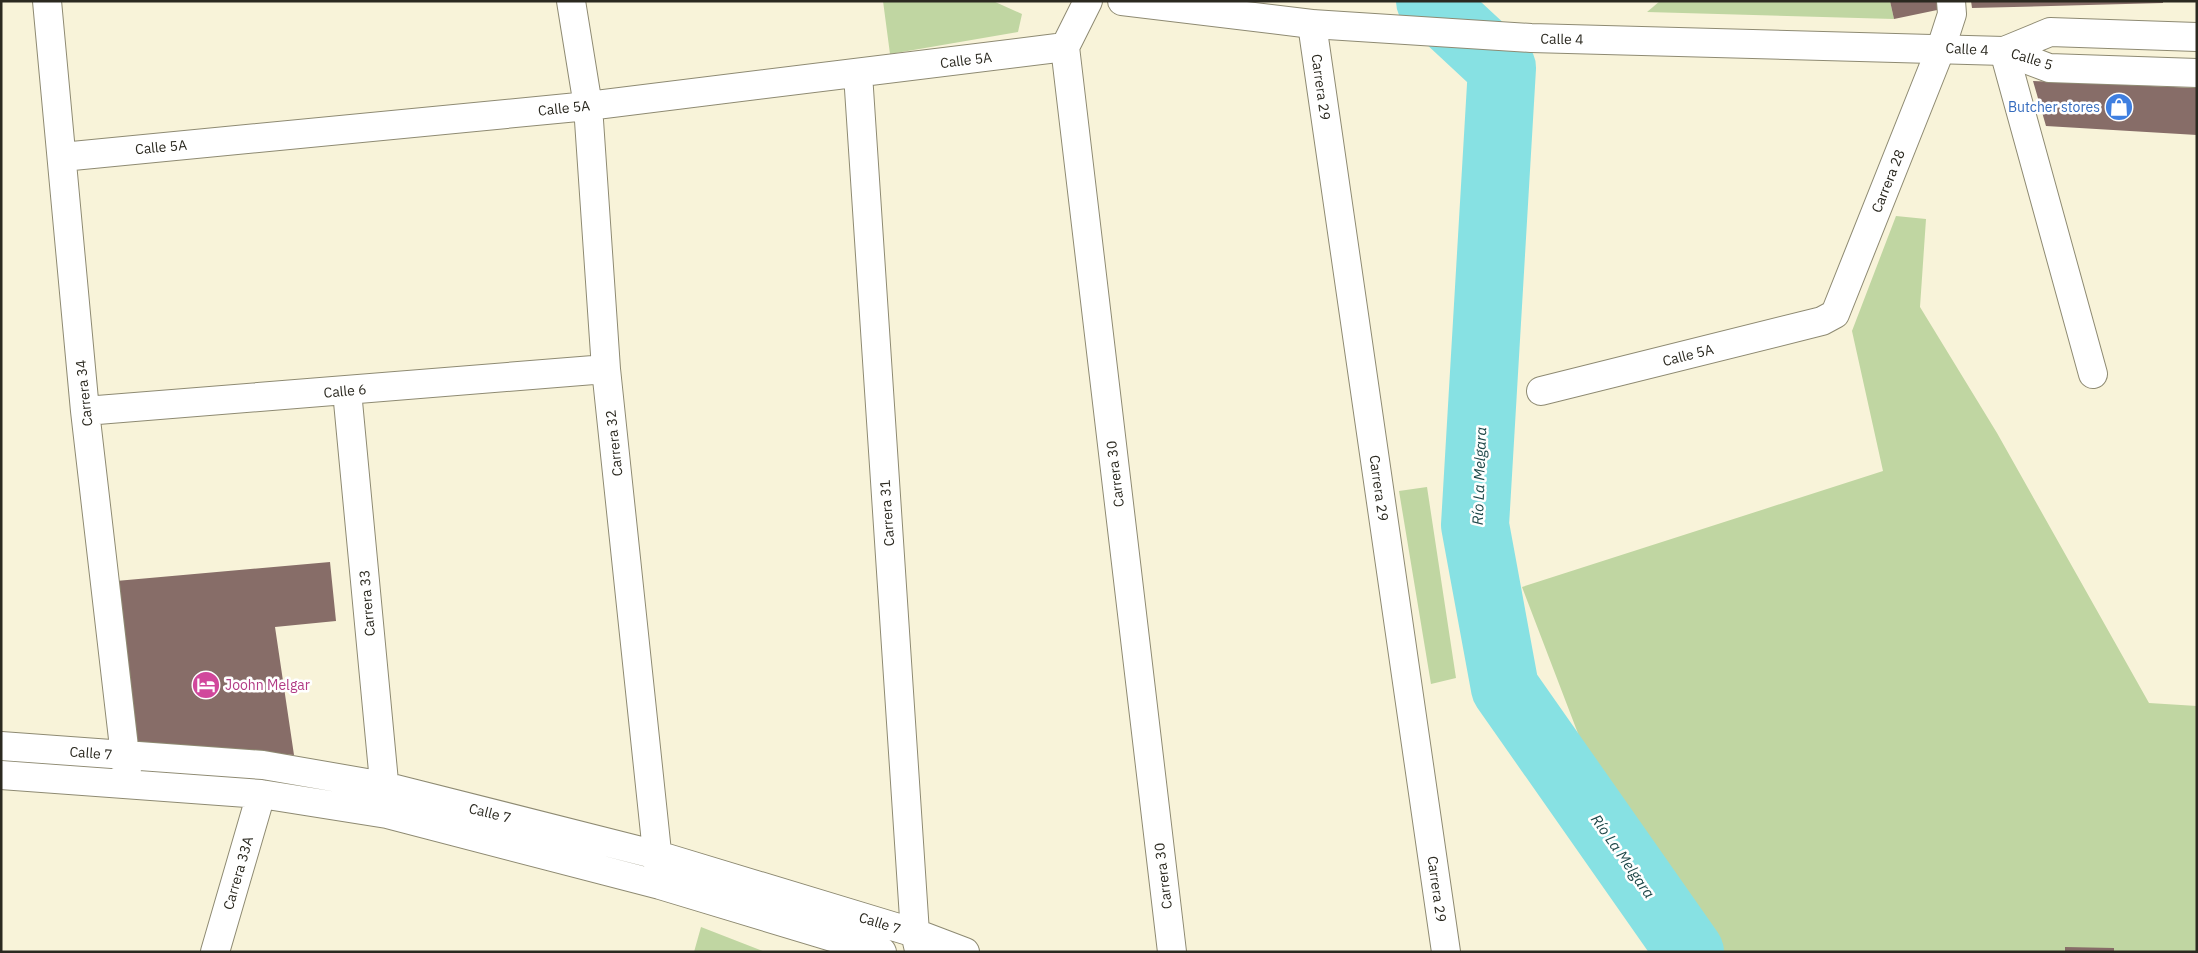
<svg xmlns="http://www.w3.org/2000/svg" width="2198" height="953" viewBox="0 0 2198 953" font-family="'IBM Plex Sans',sans-serif">
<style>
.green{fill:#c0d6a2}
.lines{fill:none;stroke-linecap:round;stroke-linejoin:round}
.river{stroke:#87e1e3;stroke-width:68}
.building{fill:#876d68}
.minor-casing{stroke:#8e8a72;stroke-width:30}
.major-casing{stroke:#8e8a72;stroke-width:30}
.minor{stroke:#fff;stroke-width:28}
.major{stroke:#fff;stroke-width:28}
.labels{text-anchor:middle;dominant-baseline:central;stroke-width:5;stroke-linejoin:round;paint-order:stroke}
.street-label{font-size:14px;fill:#2b2920;stroke:#fff}
.shop-label{font-size:14px;fill:#366cbe;stroke:#fff;text-anchor:end}
.hotel-label{font-size:14px;fill:#b23c85;stroke:#fff;text-anchor:start}
.water-label{font-size:15px;font-style:italic;fill:#1e4849;stroke:#fff}
</style>
<rect width="100%" height="100%" fill="#f8f3d9"/>
<path class="green" d="M883 1H993L1022 14 1018 32 890 54Z
M1660 1H1890L1894 19 1647 12Z
M1896 216 1926 219 1920 307 1997 433 2149 703 2197 706V952H1715L1587 757 1522 587 1883 471 1852 331Z
M1427 487 1456 678 1431 684 1399 491Z
M701 927 765 952H694Z"/>
<g class="lines">
<path class="river" d="M1430 1 1502 68 1475 525 1505 688 1690 952"/>
</g>
<path class="building" d="M1890 1H1941L1942 9 1894 19Z
M1971 1H2163V3L1972 8Z
M2033 81 2197 88V135L2046 126Z
M330 562 336 621 275 627 294 755 137 744 116 581Z
M2065 947 2114 948V952H2065Z"/>
<g class="lines">
<defs>
<path id="minor" d="M47 1 85 411 127 773
M571 1 588 106 606 369 659 871
M1088 1 1065 47 1172 952
M1312 24 1446 952
M2004 51 2093 374
M858 74 915 933 919 950
M62 157 588 106 1065 47
M347 391 386 803
M1541 391 1822 321 1835 314 1941 48 1952 14 1951 1
M85 411 606 369
M1 746 263 765 384 786 657 855 915 933 965 952
M1 775 261 794 387 814 660 885 882 952
M215 952 261 794"/>
<path id="major" d="M1122 1 1312 24 1531 38 2004 51 2049 68 2197 73
M2004 51 2050 32 2197 37"/>
</defs>
<use href="#minor" class="minor-casing"/>
<use href="#major" class="major-casing"/>
<use href="#minor" class="minor"/>
<use href="#major" class="major"/>
</g>
<defs>
<symbol id="shop-disc" viewBox="-11 -11 22 22"><circle r="9.5" fill="#3f7fe0" stroke="#fff"/><path d="M-5-2.5h2.3a2.7 3.5 0 0 1 5.4 0H5L5.5 6h-11ZM-1.5-2.5h3a1.5 2.3 0 0 0-3 0Z" fill="#fff"/></symbol>
<symbol id="hotel-disc" viewBox="-11 -11 22 22"><circle r="9.5" fill="#d1479c" stroke="#fff"/><path d="M-6-4.5h1.5V1H6V5H4.5V3h-9V5H-6ZM-4 0a1.8 1.8 0 1 1 3.6 0ZM.5 0V-2.5h3Q6-2.5 6 0Z" fill="#fff"/></symbol>
</defs>
<g fill-rule="evenodd">
<use href="#shop-disc" x="2103" y="91" width="32" height="32"/>
<use href="#hotel-disc" x="190" y="669" width="32" height="32"/>
</g>
<g class="labels">
<g class="street-label">
<text transform="translate(1562 39) rotate(1)">Calle 4</text>
<text transform="translate(1967 49) rotate(3)">Calle 4</text>
<text transform="translate(2032 59) rotate(17)">Calle 5</text>
<text transform="translate(966 60) rotate(-7)">Calle 5A</text>
<text transform="translate(1321 87) rotate(82)">Carrera 29</text>
<text transform="translate(564 108) rotate(-6)">Calle 5A</text>
<text transform="translate(161 147) rotate(-5)">Calle 5A</text>
<text transform="translate(1888 181) rotate(-68)">Carrera 28</text>
<text transform="translate(1688 355) rotate(-14)">Calle 5A</text>
<text transform="translate(345 391) rotate(-5)">Calle 6</text>
<text transform="translate(84 393) rotate(-96)">Carrera 34</text>
<text transform="translate(614 443) rotate(-96)">Carrera 32</text>
<text transform="translate(1115 474) rotate(-97)">Carrera 30</text>
<text transform="translate(1379 488) rotate(82)">Carrera 29</text>
<text transform="translate(887 513) rotate(-94)">Carrera 31</text>
<text transform="translate(367 603) rotate(-95)">Carrera 33</text>
<text transform="translate(91 753) rotate(4)">Calle 7</text>
<text transform="translate(490 813) rotate(14)">Calle 7</text>
<text transform="translate(238 873) rotate(-74)">Carrera 33A</text>
<text transform="translate(1163 876) rotate(-97)">Carrera 30</text>
<text transform="translate(1437 889) rotate(82)">Carrera 29</text>
<text transform="translate(880 923) rotate(17)">Calle 7</text>
</g>
<g class="shop-label">
<text x="2100" y="107">Butcher stores</text>
</g>
<g class="hotel-label">
<text x="225" y="685">Joohn Melgar</text>
</g>
<g class="water-label">
<text transform="translate(1479 476) rotate(-88)">Río La Melgara</text>
<text transform="translate(1623 856) rotate(55)">Río La Melgara</text>
</g>
</g>
<rect width="2198" height="953" fill="none" stroke="#2b2920" stroke-width="5"/>
</svg>
